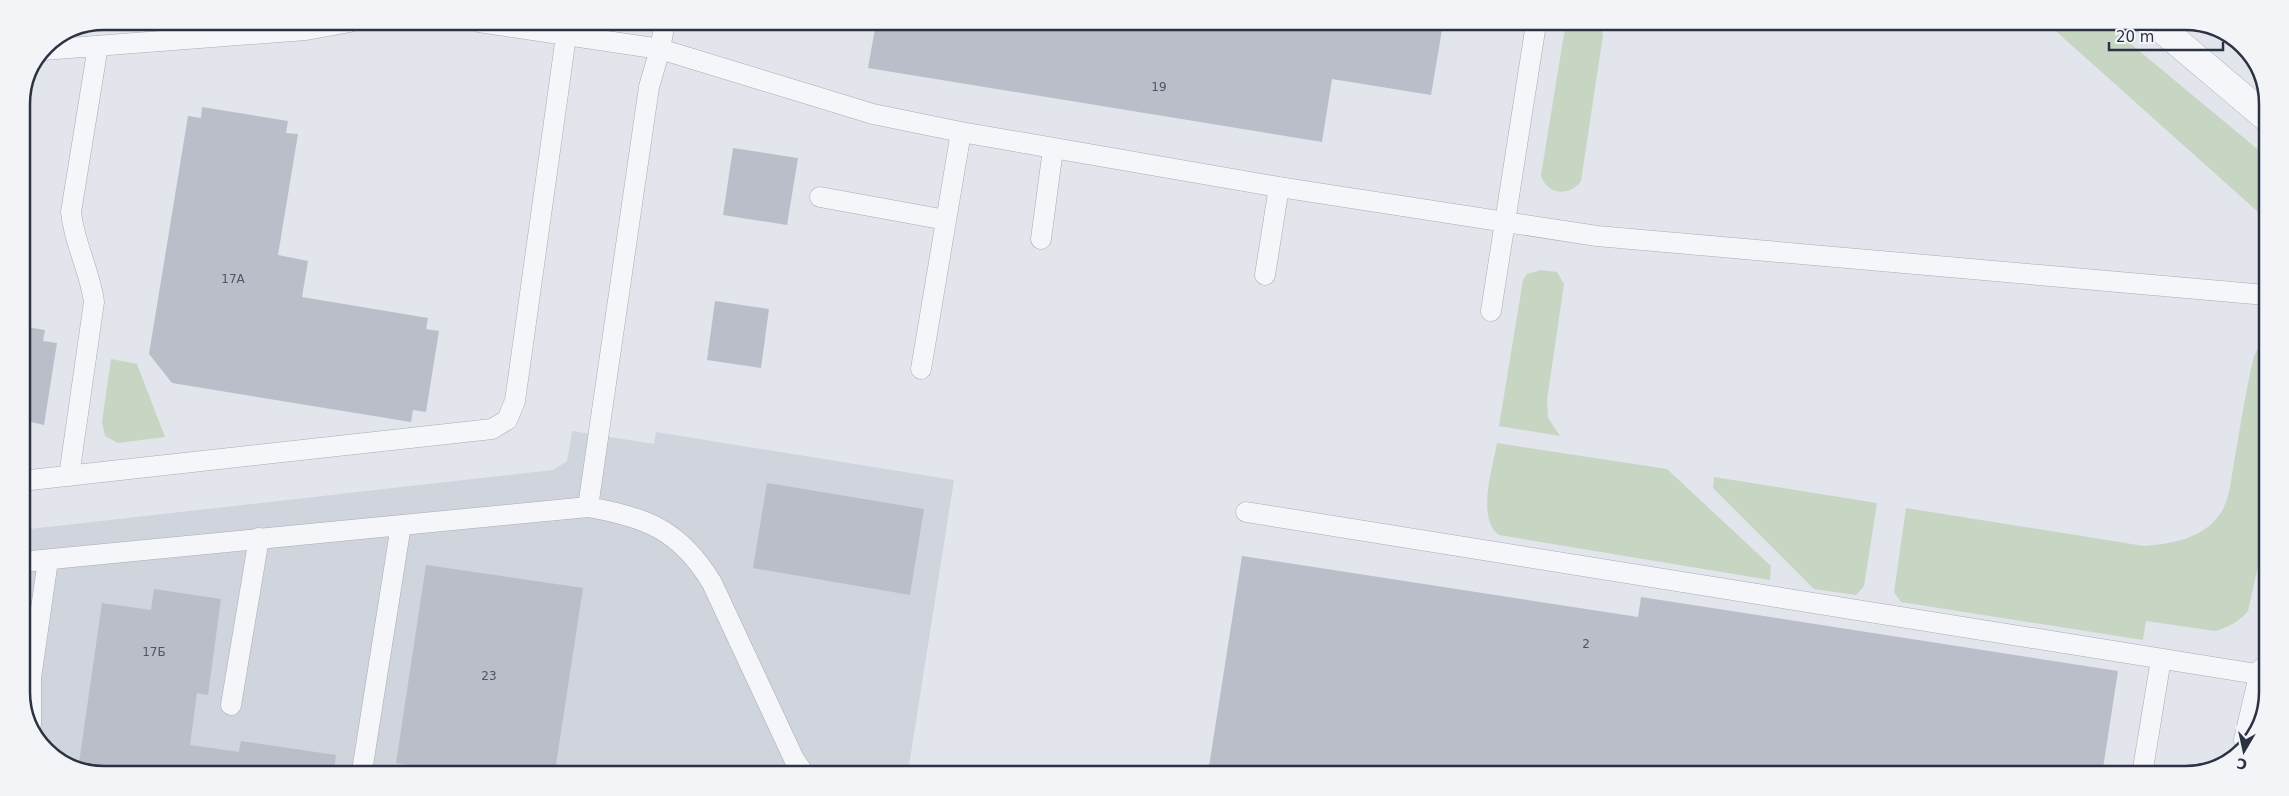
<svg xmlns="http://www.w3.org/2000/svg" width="2289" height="796" viewBox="0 0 2289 796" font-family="'DejaVu Sans',sans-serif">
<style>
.built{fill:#d0d4dd}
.green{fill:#c7d5c3}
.building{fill:#b9bec8}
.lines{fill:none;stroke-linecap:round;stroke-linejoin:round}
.service-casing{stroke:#a7acb5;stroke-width:21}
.minor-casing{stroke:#a7acb5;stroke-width:29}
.service{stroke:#f5f6f9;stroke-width:20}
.minor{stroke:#f5f6f9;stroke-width:28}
.labels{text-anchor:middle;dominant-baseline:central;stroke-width:4.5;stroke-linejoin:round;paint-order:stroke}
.number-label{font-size:12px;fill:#4e5564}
.rim{fill:none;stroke:#2a3243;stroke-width:2.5}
</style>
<rect width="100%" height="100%" fill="#e2e5eb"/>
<path class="built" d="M572 431 654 444 656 432 954 480 908 772 77 770 38 743 21 698V530L553 470 567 461Z"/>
<path class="green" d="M1568 24H1600L1603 35 1581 181C1570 197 1546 195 1541 175L1564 34Z
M2049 25H2108L2267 157V229L2257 211Z
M1541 270 1557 272 1564 284 1547 400 1548 418 1560 436 1499 426 1523 280 1527 274Z
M2266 341 2265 535 2248 611C2240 621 2227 628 2215 631L2146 621 2143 640 1901 602 1894 592 1906 508 2144 546C2170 544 2200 539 2217 518 2231 502 2231 476 2235 457 2241 423 2246 389 2254 356L2260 344Z
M111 359 137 364 165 437 118 443 105 436 102 422Z
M1497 443 1667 469 1771 566 1770 580 1499 535C1476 518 1493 467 1497 443Z
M1714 477 1877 503 1864 586 1856 595 1814 589 1713 488Z"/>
<path class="building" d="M876 23 1443 24 1431 95 1332 79 1322 142 868 68Z
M202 107 288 121 286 133 298 134 278 255 308 261 302 297 428 318 426 329 439 331 426 412 413 410 411 422 172 383 149 354 188 116 201 118Z
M733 148 798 158 787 225 723 215Z
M715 301 769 309 761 368 707 360Z
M21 326 45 330 43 341 57 343 44 425 31 422 29 434 21 433Z
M767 483 924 509 910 595 753 568Z
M1242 556 1638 617 1641 597 2118 671 2102 775 1208 773Z
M426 565 583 588 555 771H450L396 763Z
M154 589 221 599 208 695 197 693 190 745 239 752 241 741 336 755 334 771 78 770 102 603 151 610Z"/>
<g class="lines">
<defs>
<path id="service" d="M479 22 660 49 873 114 961 132 1279 187 1597 236 2266 295
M43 50 306 30 350 22
M820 197 946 220
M1041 239 1053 149
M1265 275 1279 187
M1491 311 1536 24
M921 369 961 132
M69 476 94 302C90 271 74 243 71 212L98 46
M21 481 492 429 507 420 515 401 566 36
M588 507C646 517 680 530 712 583L794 759 803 772
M1246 512 2263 675
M21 562 588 507 649 87 660 49 665 22
M231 705 259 538
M31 724V678L48 560
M362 771 401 525
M2142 775 2161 659"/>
<path id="minor" d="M2157 25 2267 118
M2248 740 2264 672"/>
</defs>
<use href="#service" class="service-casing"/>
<use href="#minor" class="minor-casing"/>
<use href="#service" class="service"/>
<use href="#minor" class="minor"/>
</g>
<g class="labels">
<g class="number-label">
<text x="1159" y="87">19</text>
<text x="233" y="279">17А</text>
<text x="1586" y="644">2</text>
<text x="154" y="652">17Б</text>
<text x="489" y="676">23</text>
</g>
</g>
<path d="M0 0H2289V796H0ZM104 30H2185A74 74 0 0 1 2259 104V692A74 74 0 0 1 2185 766H104A74 74 0 0 1 30 692V104A74 74 0 0 1 104 30Z" fill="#f2f4f8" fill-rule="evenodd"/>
<path class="rim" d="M104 30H2185A74 74 0 0 1 2259 104V692A74 74 0 0 1 2185 766H104A74 74 0 0 1 30 692V104A74 74 0 0 1 104 30Z"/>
<g transform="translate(2244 751) rotate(189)" stroke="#f2f4f8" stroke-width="4" paint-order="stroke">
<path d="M0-4L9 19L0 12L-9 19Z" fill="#2a3243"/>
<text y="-8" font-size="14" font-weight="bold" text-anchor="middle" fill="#2a3243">С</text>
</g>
<path d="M2109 42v8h114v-8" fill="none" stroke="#2a3243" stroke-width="2.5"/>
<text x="2116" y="42" font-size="15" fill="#2a3243" stroke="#f2f4f8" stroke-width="4" paint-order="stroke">20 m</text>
</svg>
